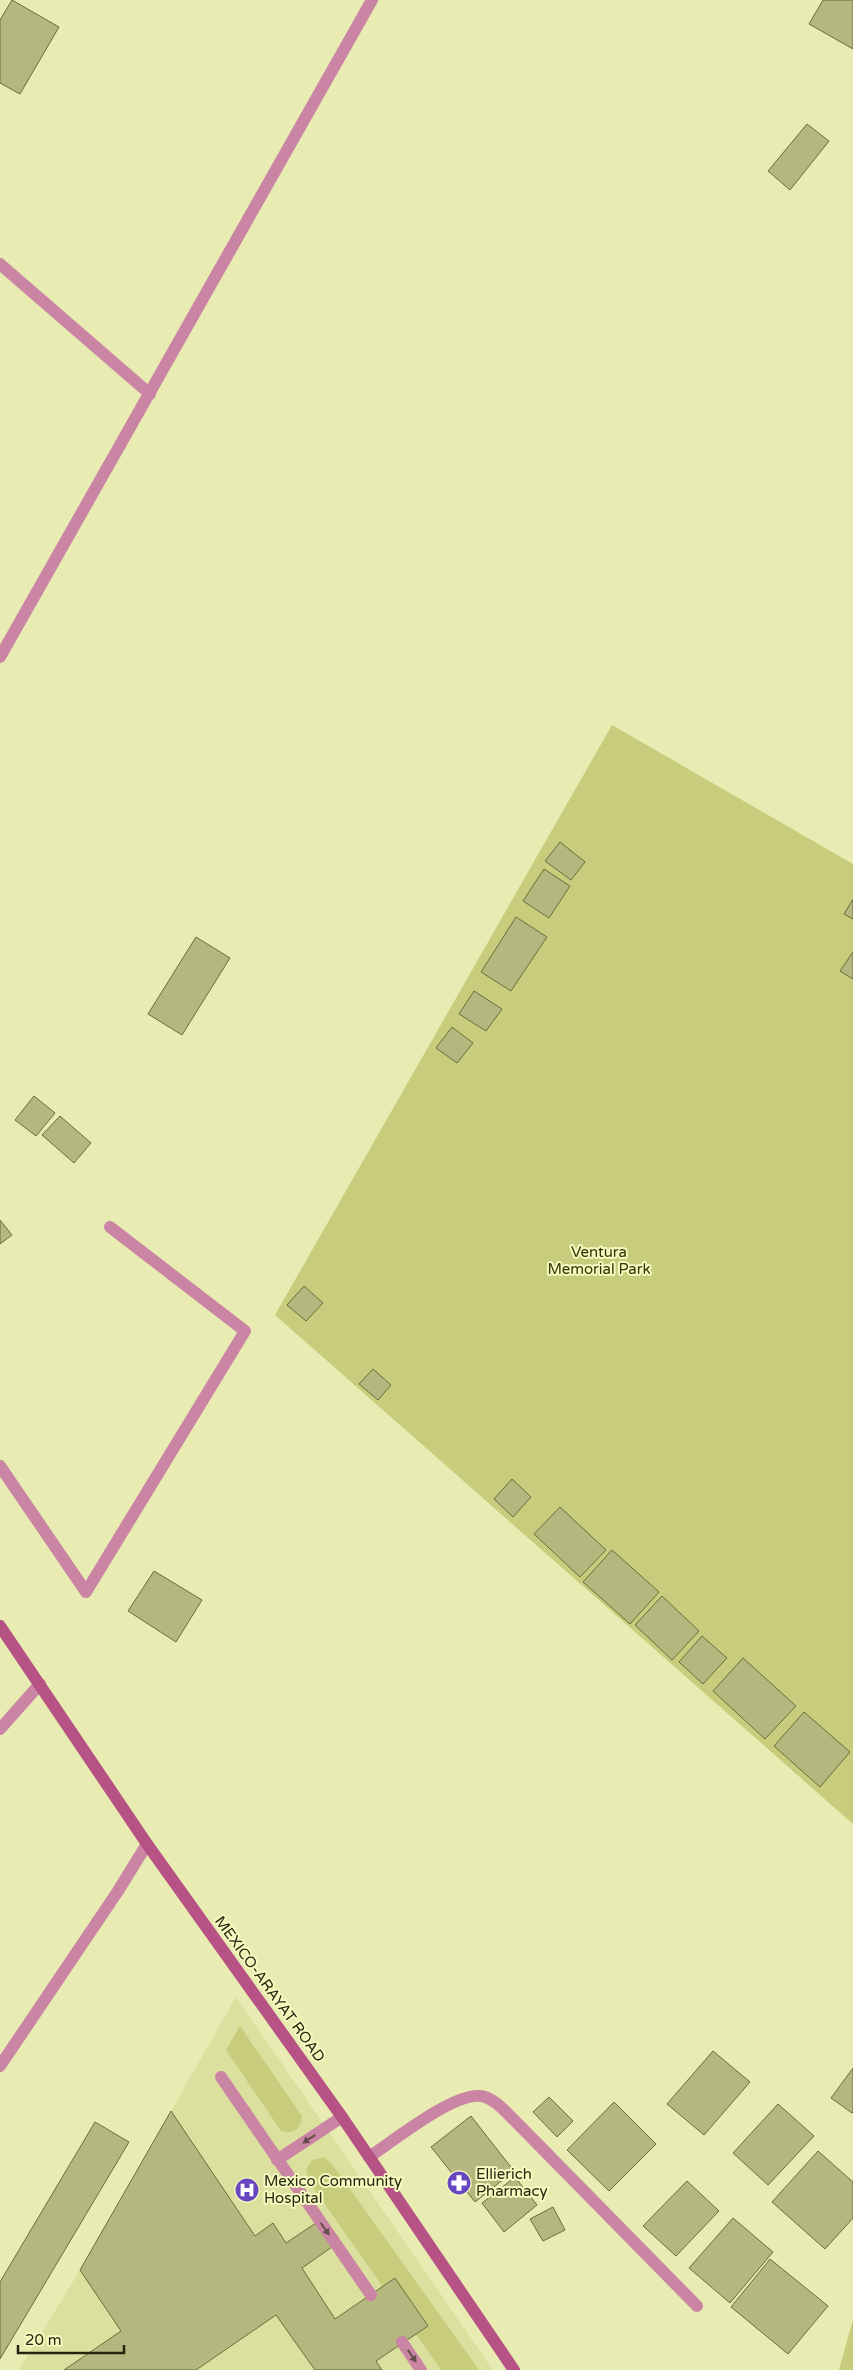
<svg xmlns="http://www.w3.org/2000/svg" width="853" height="2370" viewBox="0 0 853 2370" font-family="'Varela Round',sans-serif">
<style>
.built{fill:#dce09e}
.green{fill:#c8cd7d}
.building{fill:#b4b87f;stroke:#6b6e38}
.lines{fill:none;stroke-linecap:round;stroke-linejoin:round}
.lane{stroke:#ca85a4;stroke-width:12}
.street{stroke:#ca85a4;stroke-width:12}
.secondary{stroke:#b65284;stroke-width:12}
.oneway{fill:#674c4b}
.labels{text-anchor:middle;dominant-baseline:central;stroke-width:4;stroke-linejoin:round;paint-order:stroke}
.park-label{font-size:15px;fill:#333400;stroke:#f5fabf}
.street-label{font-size:15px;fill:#25260f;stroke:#f5fabf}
.poi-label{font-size:15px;fill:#25260f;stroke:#f5fabf;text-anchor:start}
</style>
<rect width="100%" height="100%" fill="#e8ecb2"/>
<path class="built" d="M236 1997 493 2370H19L80 2270Z"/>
<path class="green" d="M612 725 853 864V1824L275 1315Z
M240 2026 302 2116C301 2128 294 2135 281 2131L226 2050Z
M324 2157 333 2165 479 2370H441L310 2183 306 2170 312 2160Z
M853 2319V2370H839Z"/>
<path class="building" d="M12 0 59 27 20 94 0 83V20Z
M823 0H853V49L809 24Z
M807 124 829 141 790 190 768 171Z
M560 842 585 862 571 880 545 861Z
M544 869 570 886 549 918 523 901Z
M853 899V919L844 914Z
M516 917 547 937 511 991 481 972Z
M196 937 230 958 182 1035 148 1014Z
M853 952V979L840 971Z
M474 991 502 1009 486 1031 459 1014Z
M452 1027 473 1043 457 1063 436 1048Z
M34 1096 55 1113 36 1136 15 1120Z
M60 1116 91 1143 74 1163 42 1135Z
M0 1220 12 1235 0 1244Z
M304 1286 323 1303 306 1321 287 1305Z
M373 1369 391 1385 378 1400 359 1384Z
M512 1479 531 1497 513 1517 494 1499Z
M560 1507 606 1550 580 1577 534 1534Z
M612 1550 659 1592 630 1624 583 1582Z
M154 1571 202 1600 176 1642 128 1611Z
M662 1596 699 1631 672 1660 635 1625Z
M702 1636 727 1658 703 1684 679 1662Z
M743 1658 796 1706 765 1739 713 1691Z
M804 1712 850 1752 820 1787 774 1746Z
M713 2051 750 2082 704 2135 667 2104Z
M853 2068V2112L852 2113 831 2098Z
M549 2097 573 2121 557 2137 533 2112Z
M614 2102 656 2144 609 2191 567 2150Z
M778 2104 814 2136 768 2185 733 2153Z
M171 2111 255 2236 273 2223 286 2243 316 2223 332 2247 302 2268 335 2319 395 2278 428 2326 376 2361 382 2370H315L276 2315 196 2370H64L121 2331 80 2270Z
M471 2116 514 2171 475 2202 431 2147Z
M95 2122 129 2142 0 2359V2282Z
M818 2151 853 2182V2218L825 2249 772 2202Z
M515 2177 537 2205 504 2232 482 2203Z
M687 2181 719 2211 676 2256 643 2226Z
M553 2207 565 2230 543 2241 530 2219Z
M733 2218 773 2252 730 2303 689 2268Z
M770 2259 828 2306 788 2354 731 2307Z"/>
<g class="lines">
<path class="lane" d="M0 1466 86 1592 245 1331 110 1227
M0 1729 40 1684
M0 2066 118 1891 147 1844
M221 2077 371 2295
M277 2160 342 2117
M402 2342 421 2370"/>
<path class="street" d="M0 264 150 394
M0 657 372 0
M369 2157C393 2141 453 2093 480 2096 495 2097 509 2116 520 2126L697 2306"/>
<path class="secondary" d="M0 1626 147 1844 342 2117 514 2370"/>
</g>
<defs><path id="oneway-solid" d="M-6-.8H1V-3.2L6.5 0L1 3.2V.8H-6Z" transform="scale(1.25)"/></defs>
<g class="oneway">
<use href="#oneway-solid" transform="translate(309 2139) rotate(147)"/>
<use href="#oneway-solid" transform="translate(325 2229) rotate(55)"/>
<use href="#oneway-solid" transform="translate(412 2356) rotate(56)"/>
</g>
<defs>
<symbol id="pharmacy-disc" viewBox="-11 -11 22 22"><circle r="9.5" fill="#6846bf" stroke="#f5fabf"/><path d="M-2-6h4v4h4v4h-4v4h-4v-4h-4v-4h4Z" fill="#fff"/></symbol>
<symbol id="hospital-disc" viewBox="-11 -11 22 22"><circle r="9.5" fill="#6846bf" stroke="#f5fabf"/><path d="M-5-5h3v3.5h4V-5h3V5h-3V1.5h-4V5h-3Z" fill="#fff"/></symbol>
</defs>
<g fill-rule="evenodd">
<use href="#pharmacy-disc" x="445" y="2169" width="28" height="28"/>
<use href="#hospital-disc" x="233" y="2176" width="28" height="28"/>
</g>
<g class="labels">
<g class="park-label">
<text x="599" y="1252">Ventura<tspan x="599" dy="17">Memorial Park</tspan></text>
</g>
<g class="street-label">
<text transform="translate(270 1989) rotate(54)">MEXICO-ARAYAT ROAD</text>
</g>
<g class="poi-label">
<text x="476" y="2174">Ellierich<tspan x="476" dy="17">Pharmacy</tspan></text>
<text x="264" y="2181">Mexico Community<tspan x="264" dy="17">Hospital</tspan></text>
</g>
</g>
<path d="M18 2345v8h106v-8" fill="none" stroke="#25260f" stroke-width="2.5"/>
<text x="25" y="2345" font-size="15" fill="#25260f" stroke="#f5fabf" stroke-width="4" paint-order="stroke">20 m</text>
</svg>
